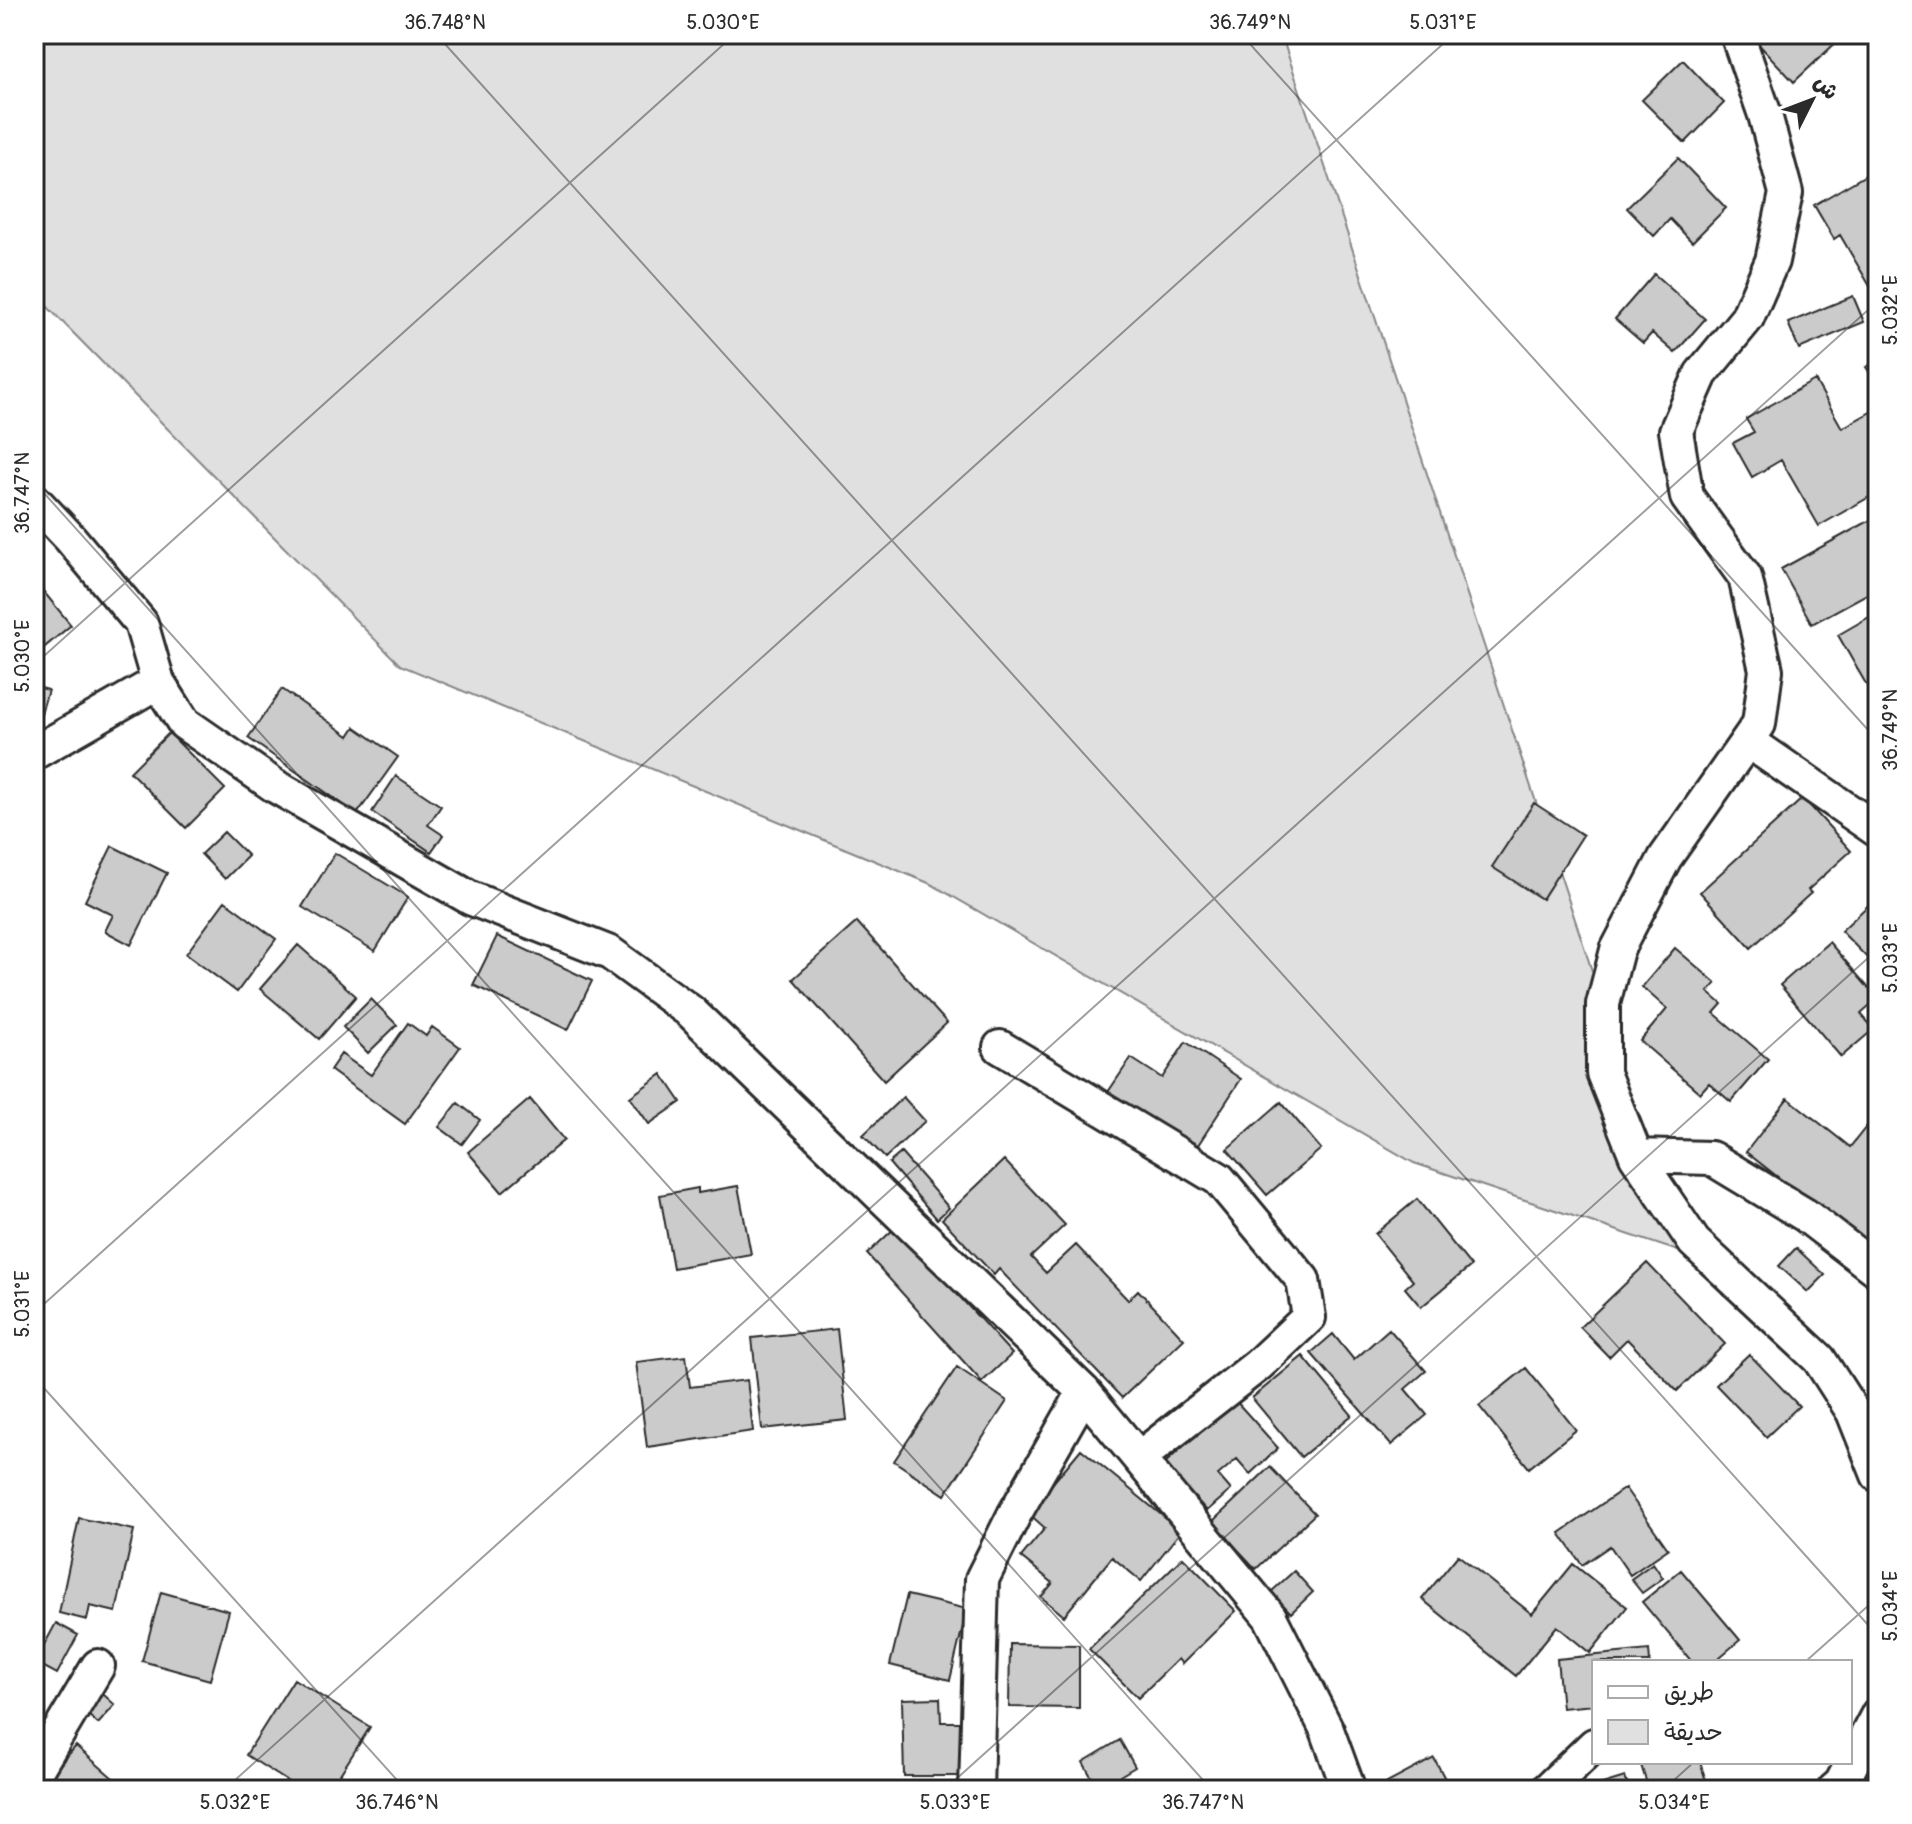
<svg xmlns="http://www.w3.org/2000/svg" width="1912" height="1824" viewBox="0 0 1912 1824" font-family="Pangolin,'Playpen Sans Arabic',sans-serif">
<style>
.green{fill:#e0e0e0;stroke:#868686;stroke-width:2}
.building{fill:#cbcbcb;stroke:#2b2b2b;stroke-width:2}
.lines{fill:none;stroke-linecap:round;stroke-linejoin:round}
.street-casing{stroke:#2b2b2b;stroke-width:38}
.street{stroke:#fff;stroke-width:32}
.ticks{fill:none;stroke:#2b2b2b;stroke-width:2;stroke-opacity:0.45}
.neatline{fill:none;stroke:#2b2b2b;stroke-width:3}
.ticks-label{font-size:20px;text-anchor:middle;fill:#2b2b2b}
</style>
<rect width="100%" height="100%" fill="#fff"/>
<filter id="ink" filterUnits="userSpaceOnUse"><feTurbulence type="fractalNoise" baseFrequency=".0125" numOctaves="2"/><feDisplacementMap in="SourceGraphic" scale="16" xChannelSelector="R" yChannelSelector="G"/><feConvolveMatrix kernelMatrix="1 2 1 2 8 2 1 2 1" color-interpolation-filters="sRGB"/></filter>
<g filter="url(#ink)">
<path class="green" d="M34 34H1281L1603 1004 1604 1073 1717 1264 1414 1163 931 884 400 665 34 293Z"/>
<path class="building" d="M1749 34H1845L1794 82Z
M1683 60 1724 103 1685 143 1642 100Z
M1678 158 1726 208 1692 242 1670 219 1654 236 1627 208Z
M1878 168V290L1874 293 1840 235 1834 239 1814 205Z
M1654 274 1705 319 1675 353 1652 333 1643 343 1615 319Z
M1853 296 1864 322 1799 349 1788 323Z
M1878 360V385L1866 367Z
M1815 380 1842 428 1878 408V492L1819 526 1781 460 1752 477 1733 443 1754 432 1746 419Z
M1878 516V588L1812 624 1781 569Z
M34 580 71 625 34 656Z
M1878 612V705L1838 635Z
M34 686 48 690 40 717 34 716Z
M282 689 349 736 355 727 398 757 357 814 248 738Z
M169 733 225 789 186 828 130 772Z
M396 776 441 806 428 825 443 835 431 852 372 812Z
M1803 798 1851 851 1808 890 1811 893 1751 948 1700 892Z
M1534 803 1583 835 1542 899 1492 867Z
M224 832 248 856 225 879 201 854Z
M112 846 167 873 131 945 105 931 113 915 85 901Z
M335 853 408 897 375 951 302 907Z
M1878 896V969L1841 931Z
M225 901 276 939 237 992 186 954Z
M857 922 947 1023 884 1081 793 979Z
M497 936 592 981 568 1030 473 985Z
M1829 942 1878 999 1861 1014 1874 1029 1841 1057 1780 985Z
M298 945 356 996 319 1039 260 989Z
M1675 948 1716 983 1708 992 1722 1004 1714 1013 1768 1059 1731 1102 1709 1083 1700 1093 1640 1041 1667 1009 1642 987Z
M371 999 397 1025 368 1053 343 1027Z
M408 1023 426 1036 432 1027 460 1047 405 1124 330 1070 341 1054 371 1075Z
M1186 1042 1241 1079 1198 1145 1189 1140 1182 1150 1104 1098 1131 1058 1162 1078Z
M662 1074 681 1102 649 1124 630 1097Z
M903 1097 925 1121 885 1158 863 1135Z
M1788 1098 1850 1147 1866 1127 1878 1137V1256L1746 1152Z
M530 1099 564 1140 502 1192 468 1152Z
M1281 1102 1321 1149 1267 1195 1227 1149Z
M458 1103 480 1120 462 1144 439 1127Z
M901 1153 949 1208 937 1219 889 1163Z
M1004 1160 1065 1225 1031 1257 1046 1273 1076 1245 1128 1300 1138 1290 1184 1339 1122 1398 999 1269 994 1275 942 1219Z
M738 1186 751 1254 673 1268 660 1195 698 1188V1193Z
M1417 1199 1471 1266 1421 1307 1405 1288 1413 1281 1375 1234Z
M896 1227 1012 1354 982 1382 867 1254Z
M1796 1248 1825 1275 1808 1292 1779 1266Z
M1647 1263 1725 1344 1677 1391 1627 1339 1609 1357 1580 1327Z
M837 1329 847 1420 762 1429 752 1338Z
M1389 1329 1426 1371 1405 1389 1427 1415 1391 1445 1311 1353 1333 1334 1354 1360Z
M1749 1354 1799 1406 1766 1437 1716 1385Z
M686 1356 690 1387 747 1380 753 1431 647 1447 636 1362Z
M1303 1356 1352 1415 1301 1457 1252 1398Z
M957 1367 1007 1401 945 1495 894 1461Z
M1526 1368 1576 1430 1529 1468 1479 1406Z
M1235 1400 1278 1448 1250 1474 1237 1459 1218 1475 1231 1490 1207 1511 1164 1464Z
M1081 1449 1181 1531 1141 1581 1112 1557 1064 1616 1041 1597 1053 1583 1021 1557 1045 1528 1028 1513Z
M1270 1467 1315 1514 1256 1569 1212 1522Z
M1625 1488 1668 1549 1630 1575 1610 1546 1582 1565 1560 1533Z
M79 1518 134 1530 116 1612 90 1606 87 1620 59 1613Z
M1458 1555 1532 1614 1573 1564 1627 1607 1590 1653 1557 1626 1516 1676 1422 1599Z
M1183 1557 1236 1611 1182 1664 1178 1659 1138 1698 1089 1649Z
M1653 1563 1663 1578 1642 1593 1631 1579Z
M1681 1570 1740 1640 1714 1662H1692L1642 1602Z
M1294 1571 1313 1592 1291 1613 1271 1592Z
M161 1592 229 1611 210 1680 142 1661Z
M907 1595 967 1609 950 1680 890 1665Z
M56 1623 78 1635 57 1674 35 1662Z
M1010 1644 1079 1645V1708L1009 1707Z
M1649 1650 1650 1662H1594V1705L1562 1708 1557 1659Z
M294 1679 370 1727 330 1790H301L246 1755Z
M103 1694 115 1705 98 1724 86 1713Z
M940 1698 941 1722H964L965 1776H904L902 1699Z
M1120 1740 1135 1767 1098 1789 1083 1762Z
M76 1746 120 1784 115 1790H38Z
M1434 1758 1451 1790H1374Z
M1640 1762H1700L1709 1790H1649Z
M1625 1777 1629 1790H1583Z"/>
<g class="lines">
<defs>
<path id="street" d="M1737 34 1765 115 1786 193 1772 261 1747 318 1701 374 1676 431 1687 497 1745 577 1766 670 1759 724 1665 858 1617 950 1603 1004V1073L1636 1156 1694 1242 1819 1359 1853 1412 1878 1475
M34 500 70 538 141 623 158 682 184 723 275 786 470 898 610 953 691 1012 1084 1392 1270 1617 1327 1730 1349 1790
M1748 741 1878 831
M34 753 158 682
M1000 1047 1219 1179 1303 1280 1309 1317 1258 1365 1139 1458
M1636 1156 1711 1158 1805 1215 1878 1271
M34 1774 98 1666
M976 1790 982 1579 1014 1515 1084 1392
M1547 1790 1594 1745
M1834 1790 1841 1784 1878 1714"/>
</defs>
<use href="#street" class="street-casing"/>
<use href="#street" class="street"/>
</g>
</g>
<path class="ticks" d="M436 34 1878 1636M1241 34 1878 741M34 482 1212 1790M34 665 735 34M34 1313 1454 34M34 1377 406 1790M1805 1662 1878 1597M224 1790 1878 301M944 1790 1878 949M1663 1790 1694 1762"/>
<rect width="1912" height="1824" fill="none" stroke="#fff" stroke-width="88"/>
<rect x="1592" y="1660" width="260" height="104" fill="#ffffff" stroke="#aaaaaa" stroke-width="2"/>
<rect x="1608" y="1686" width="40" height="12" fill="#ffffff" stroke="#aaaaaa" stroke-width="2"/>
<text x="1664" y="1700" font-size="24" fill="#2b2b2b">طريق</text>
<rect x="1608" y="1720" width="40" height="24" fill="#e0e0e0" stroke="#aaaaaa" stroke-width="2"/>
<text x="1664" y="1740" font-size="24" fill="#2b2b2b">حديقة</text>
<g transform="translate(1812 100) rotate(48)" stroke="#ffffff" stroke-width="6" paint-order="stroke">
<path d="M0-6L14 30L0 20L-14 30Z" fill="#2b2b2b"/>
<text y="-12" font-size="22" font-weight="bold" text-anchor="middle" fill="#2b2b2b">ش</text>
</g>
<rect x="44" y="44" width="1824" height="1736" class="neatline"/>
<g class="ticks-label">
<text x="445" y="29">36.748°N</text>
<text x="723" y="29">5.030°E</text>
<text x="1250" y="29">36.749°N</text>
<text x="1443" y="29">5.031°E</text>
<text transform="translate(1890 310) rotate(-90)" y="7">5.032°E</text>
<text transform="translate(22 493) rotate(-90)" y="7">36.747°N</text>
<text transform="translate(22 656) rotate(-90)" y="7">5.030°E</text>
<text transform="translate(1890 730) rotate(-90)" y="7">36.749°N</text>
<text transform="translate(1890 958) rotate(-90)" y="7">5.033°E</text>
<text transform="translate(22 1304) rotate(-90)" y="7">5.031°E</text>
<text transform="translate(1890 1606) rotate(-90)" y="7">5.034°E</text>
<text x="235" y="1809">5.032°E</text>
<text x="397" y="1809">36.746°N</text>
<text x="955" y="1809">5.033°E</text>
<text x="1203" y="1809">36.747°N</text>
<text x="1674" y="1809">5.034°E</text>
</g>
</svg>
